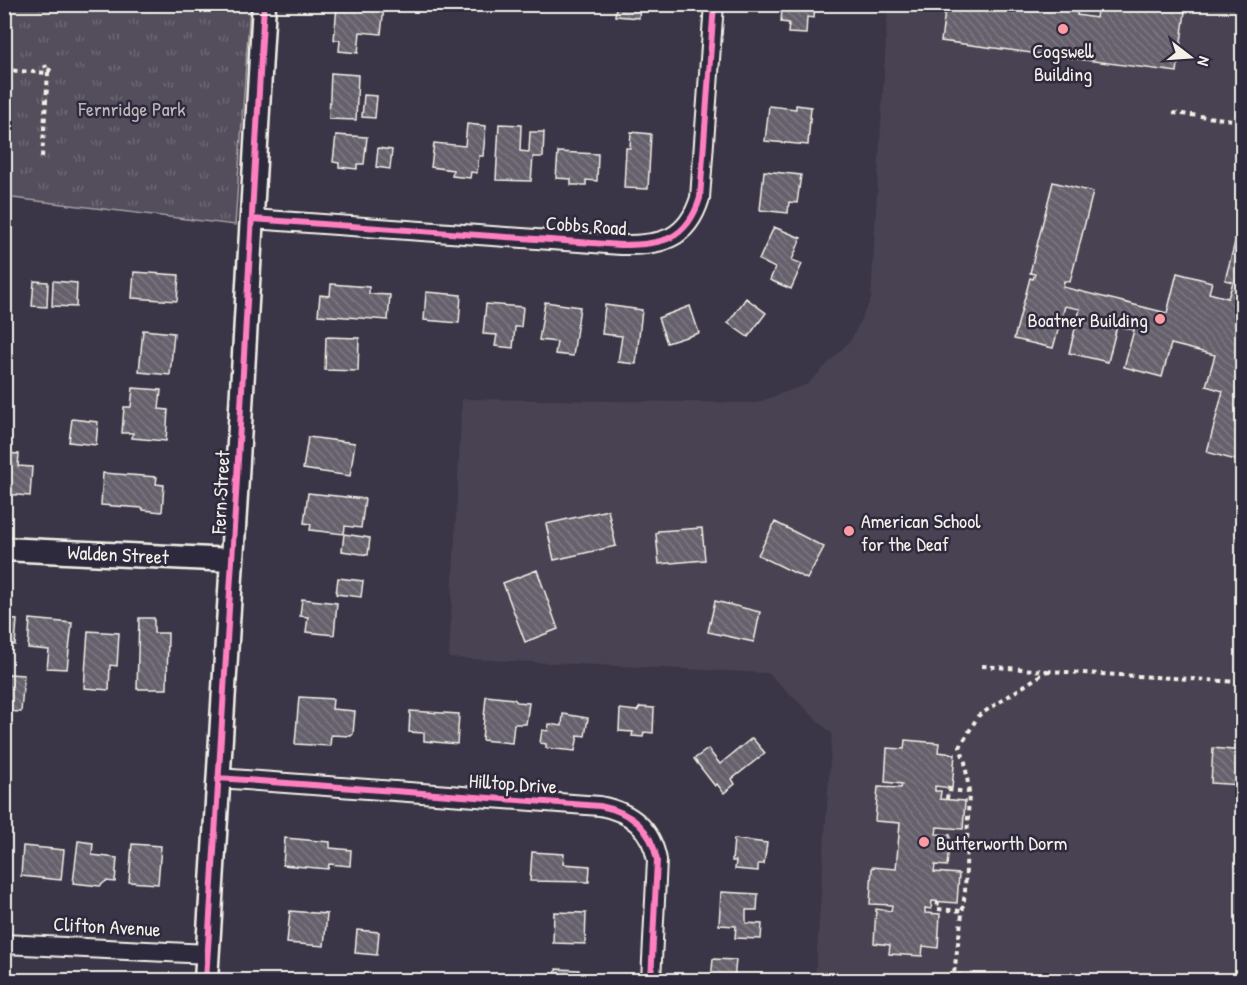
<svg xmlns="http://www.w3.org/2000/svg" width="1247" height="985" viewBox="0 0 1247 985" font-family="'Patrick Hand',sans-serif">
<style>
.built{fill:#484352}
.park{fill:url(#park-tufts);stroke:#a4a0a2;stroke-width:1.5}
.building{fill:url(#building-back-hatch);stroke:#f4f1e8;stroke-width:1.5}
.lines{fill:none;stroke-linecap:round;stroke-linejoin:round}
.minor-casing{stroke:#f4f1e8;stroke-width:22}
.tertiary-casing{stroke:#f4f1e8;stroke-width:27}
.path{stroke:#f4f1e8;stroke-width:4;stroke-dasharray:4.5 4.5;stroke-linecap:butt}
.minor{stroke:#2f2a3d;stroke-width:18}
.tertiary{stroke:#2f2a3d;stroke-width:22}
.cycleway-casing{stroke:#2f2a3d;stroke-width:10}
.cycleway{stroke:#ff80c0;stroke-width:6}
.poi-dot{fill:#ff9aa2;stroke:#2f2a3d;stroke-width:2}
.labels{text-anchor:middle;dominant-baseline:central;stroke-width:5;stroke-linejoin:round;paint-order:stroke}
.poi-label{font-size:20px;fill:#f4f1e8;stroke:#2f2a3d;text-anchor:start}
.park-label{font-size:20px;fill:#bcb8b7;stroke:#2f2a3d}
.street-label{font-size:20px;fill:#f4f1e8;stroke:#2f2a3d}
</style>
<defs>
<pattern id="park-tufts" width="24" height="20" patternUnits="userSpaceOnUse" patternTransform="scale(1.5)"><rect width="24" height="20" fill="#534e5c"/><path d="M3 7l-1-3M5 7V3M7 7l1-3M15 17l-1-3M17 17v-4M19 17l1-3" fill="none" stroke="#6c6873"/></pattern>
<pattern id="building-back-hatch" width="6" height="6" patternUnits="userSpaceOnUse" patternTransform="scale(1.5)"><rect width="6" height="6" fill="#65616c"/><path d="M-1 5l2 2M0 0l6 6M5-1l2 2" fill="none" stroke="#7c7881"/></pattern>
</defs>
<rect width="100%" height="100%" fill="#3b3647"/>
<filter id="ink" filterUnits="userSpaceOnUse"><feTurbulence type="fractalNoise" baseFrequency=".0167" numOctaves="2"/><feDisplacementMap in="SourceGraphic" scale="12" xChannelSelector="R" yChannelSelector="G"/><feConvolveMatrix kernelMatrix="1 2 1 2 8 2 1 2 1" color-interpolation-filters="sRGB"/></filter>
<g filter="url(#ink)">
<path class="built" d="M888 5H1242V980H815L832 734 768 673 449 658 462 399 756 403 808 384 851 340 871 299Z"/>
<path class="park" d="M5 4 250 5 235 225 5 197Z"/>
<path class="building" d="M605 4H640L639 18 615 16 616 7 605 6Z
M778 4H815L814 18 807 17 806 34 788 33 789 23 781 22 782 9H777Z
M946 4H1008L1026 8V4H1078L1077 15 1096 18 1098 4H1186L1177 72 941 41Z
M363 5 384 7 381 34 360 32 358 53 339 51 340 40H334L337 6 361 9Z
M331 73 358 75 356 120 329 119Z
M364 95 377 96 375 118 362 117Z
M796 105 811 107 808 145 765 141 769 106 796 109Z
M467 124 486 126 483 156H479L477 173 471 172 470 178 452 176 453 170 431 167 434 143 465 146Z
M499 124 521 125 520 151 529 152 530 132H544L543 157H533L531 181 496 180Z
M631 132 651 134 648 189 624 188 626 148H630Z
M336 135 367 137 364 164H357V169L339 167V163L333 162Z
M378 148 392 150 390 169 376 167Z
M558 152 598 154 597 181 586 180V185H571V179L556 178Z
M764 171 801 175 797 203 789 202 788 213 760 210Z
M1053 182 1093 192 1070 282 1064 281 1063 287 1167 313 1177 273 1212 282 1209 293 1228 298 1233 282 1225 280 1242 216V462L1207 452 1223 391 1206 386 1215 355 1171 344 1162 377 1124 367 1134 330 1117 326 1108 362 1069 353 1080 309 1065 306 1053 348 1014 339 1030 278 1033 279 1035 274 1030 273Z
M774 227 801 238 792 260 802 264 791 289 770 280 775 268 759 260Z
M134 272 179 275 177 301 132 298Z
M34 281 48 282 47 307 32 306Z
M53 281 77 283 76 307 52 306Z
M331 284 369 287V294L390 295 388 320 318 315 320 295 330 296Z
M426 292 461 295 459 323 424 320Z
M746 298 766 313 748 337 728 323Z
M545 302 580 307 573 356 555 354 557 342 539 340Z
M486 304 523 307 521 327H515L513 348 495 346 497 335 483 334Z
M605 305 642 310 636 364 618 362 622 336 602 334Z
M690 306 699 333 667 343 658 318Z
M143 330 174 333 170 375 139 372Z
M326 337 359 338 358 371 325 370Z
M133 388 161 390 159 409 168 410 166 441 132 438 133 433H122L124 407H131Z
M72 419 98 422 96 445 69 442Z
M308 437 355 443 350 476 303 469Z
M4 453 19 454 18 466 32 467 30 496 4 494Z
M103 473 157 477 156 484 164 485 162 512 143 510V508L101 505Z
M308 493 365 499 361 528 345 526 344 534 310 530 311 524 304 523Z
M608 510 616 546 554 560 546 524Z
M775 522 824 547 807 579 758 555Z
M702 528 705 560 659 564 656 534 658 531Z
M344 534 370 538 368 555 342 551Z
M537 570 558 629 525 642 503 583Z
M338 578 363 581 361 597 336 594Z
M302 599 337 603 334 635 306 632 308 617 300 616Z
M715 601 760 612 754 642 708 632Z
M139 618H154V633H168L167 689H137Z
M4 619 17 620 15 645H4Z
M30 619 72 623 67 669 47 668 49 650 28 648Z
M88 631 119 633 117 666 110 665 109 690 84 688Z
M8 674 24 675 21 712 5 711Z
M486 696 514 699 517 702 529 703 526 724H514L512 743 482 740Z
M299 697 333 699 332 709 355 711 353 734 351 736 331 735 330 746 295 744Z
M640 707 654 708 653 733 644 732 643 737 632 736 633 732 619 731 620 709 637 711Z
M410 711 459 714 457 744 424 741V733L409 732Z
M563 714 588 718 585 736 578 735 575 751 546 748V744L540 743 542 730 548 731 549 724 562 726Z
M752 738 765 753 732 779 735 784 724 793 717 784 715 786 694 759 708 749 720 764Z
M905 740 939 743 938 752 955 754 952 788 935 786V791H941L940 799 965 801 963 829 937 827 936 834 950 835 947 866 935 865 934 872 959 874 957 903 932 901 931 909 925 908V913L940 914 938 948 923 946 922 956 889 954 890 945 874 943 876 909 891 911 892 905 870 904 872 867 896 869 900 823 875 821 878 787 901 788 902 784 885 782 887 748 904 749Z
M1213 748 1242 751V785L1211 783Z
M285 838 330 842V848L351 850 350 866 329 864 328 869 283 865Z
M734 839 767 843 764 864H758V871L735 869 736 861H732Z
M78 841 93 843 92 855 117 858 115 882 106 881 100 886 73 883Z
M132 844 161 846 158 884 129 882Z
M23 846 64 850 61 880 21 876Z
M532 852 564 854 563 864 590 866 589 882 530 881Z
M721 892 758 894 757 910H746V923L762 924 761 939 735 938 736 926 719 925Z
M290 911 327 914 324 946 287 943Z
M554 912 586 913 585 944 553 943Z
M357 930 379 932 377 955 355 953Z
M713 959 736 960 734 980H711Z
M556 969 579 970V980H555Z"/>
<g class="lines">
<defs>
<path id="minor" d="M252 219 621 245C662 245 687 240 700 198L714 4
M218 778 600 806C631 812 651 828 657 860L651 980
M4 944 208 954"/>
<path id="tertiary" d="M4 549 232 560
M206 980 236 495 264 4"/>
</defs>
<use href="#minor" class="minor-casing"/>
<use href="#tertiary" class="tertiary-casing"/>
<path class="path" d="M4 70 48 73 52 65
M1173 113 1242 121
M42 157 48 73 45 65
M1047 671 1242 682
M969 792 965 762 960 747 978 716 1047 671 982 666
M947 799 948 790 969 792 965 892 954 973 970 980
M949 849 967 850
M938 901 937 909 962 911"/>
<use href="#minor" class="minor"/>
<use href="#tertiary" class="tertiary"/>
<defs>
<path id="cycleway" d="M252 219 621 245C662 245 687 240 700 198L714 4
M218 778 600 806C631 812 651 828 657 860L651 980
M206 980 236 495 264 4"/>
</defs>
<use href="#cycleway" class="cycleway-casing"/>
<use href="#cycleway" class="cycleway"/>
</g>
</g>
<g class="poi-dot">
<circle cx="1063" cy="29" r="6"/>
<circle cx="1160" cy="319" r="6"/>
<circle cx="849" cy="531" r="6"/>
<circle cx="924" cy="842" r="6"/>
</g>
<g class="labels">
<g class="poi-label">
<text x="1063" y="50" text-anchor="middle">Cogswell<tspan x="1063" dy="23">Building</tspan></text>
<text x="1148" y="319" text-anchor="end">Boatner Building</text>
<text x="861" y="520">American School<tspan x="861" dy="23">for the Deaf</tspan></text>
<text x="936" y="842">Butterworth Dorm</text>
</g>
<g class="park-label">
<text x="132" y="108">Fernridge Park</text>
</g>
<g class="street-label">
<text transform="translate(586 225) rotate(4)">Cobbs Road</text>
<text transform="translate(220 492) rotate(-87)">Fern Street</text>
<text transform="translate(118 554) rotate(3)">Walden Street</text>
<text transform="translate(513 783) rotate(4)">Hilltop Drive</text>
<text transform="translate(107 926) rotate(3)">Clifton Avenue</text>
</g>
</g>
<rect width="1247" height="985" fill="none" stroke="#2f2a3d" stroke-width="24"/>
<rect x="12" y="12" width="1223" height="961" fill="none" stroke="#f4f1e8" stroke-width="2" filter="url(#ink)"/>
<g transform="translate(1190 57) rotate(107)" stroke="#2f2a3d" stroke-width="4.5" paint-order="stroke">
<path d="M0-4.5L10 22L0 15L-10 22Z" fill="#f4f1e8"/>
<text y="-9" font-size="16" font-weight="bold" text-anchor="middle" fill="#f4f1e8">N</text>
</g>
</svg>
